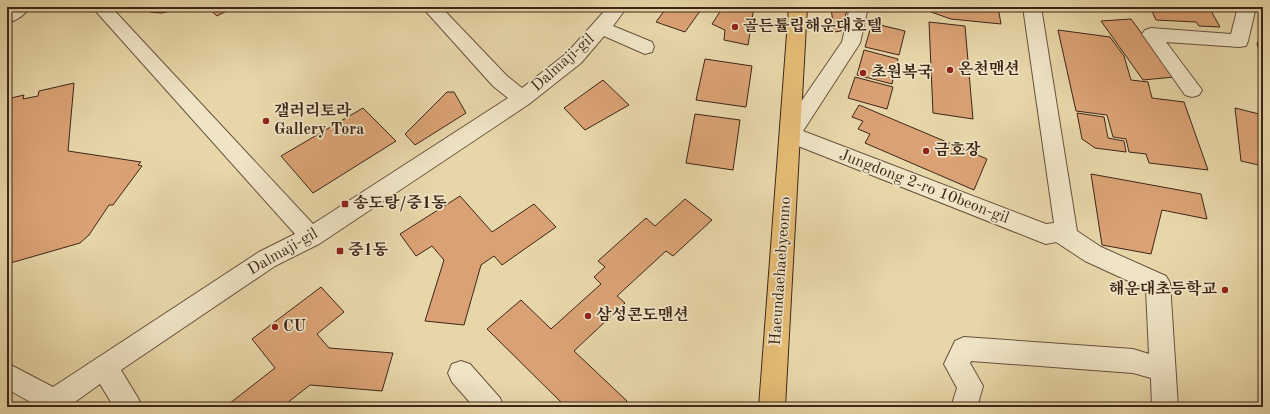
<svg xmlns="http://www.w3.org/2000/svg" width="1270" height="414" viewBox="0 0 1270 414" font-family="'Old Standard TT','Noto Serif KR',serif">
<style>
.building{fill:#daa274;stroke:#3d2619}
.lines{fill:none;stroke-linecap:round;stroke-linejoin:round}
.minor-casing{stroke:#68523d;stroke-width:2}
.major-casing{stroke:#3d2619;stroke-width:2}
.minor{fill:#efe4c6;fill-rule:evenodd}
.major{fill:#e4bb74;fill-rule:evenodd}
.poi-dot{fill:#8f2418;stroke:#efe4c6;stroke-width:1.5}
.labels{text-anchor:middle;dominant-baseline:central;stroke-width:3.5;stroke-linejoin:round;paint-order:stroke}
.poi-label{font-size:16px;font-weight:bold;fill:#3d2619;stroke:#efe4c6;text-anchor:start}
.street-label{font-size:16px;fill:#3d2619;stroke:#efe4c6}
</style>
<rect width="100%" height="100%" fill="#e7d6a8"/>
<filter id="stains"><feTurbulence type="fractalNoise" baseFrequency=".005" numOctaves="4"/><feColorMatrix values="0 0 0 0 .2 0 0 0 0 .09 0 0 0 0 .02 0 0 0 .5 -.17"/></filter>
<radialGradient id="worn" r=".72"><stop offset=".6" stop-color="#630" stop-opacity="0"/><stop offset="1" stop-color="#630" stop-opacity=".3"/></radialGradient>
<path class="building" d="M145 7H192L161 13 150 12Z
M207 7H234L217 16Z
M667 7H703L685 32 656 22Z
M723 7H754L748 45 724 40 725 30 712 24Z
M831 7H848L841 31 834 32Z
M934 7H998L1001 24 951 19 931 12Z
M1150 7H1228L1227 10 1210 9 1220 27 1199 26 1196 22 1156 20Z
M1131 19 1174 77 1143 80 1101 21Z
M929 22 965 26 973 119 933 113Z
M872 23 905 31 899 55 865 47Z
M1058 30 1110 37 1124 56 1131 80 1148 82 1152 98 1184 102 1208 170 1149 163 1146 154 1129 152 1126 139 1113 137 1107 115 1076 111Z
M1263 39V69L1257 43Z
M864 50 898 59 892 84 857 75Z
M705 59 752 66 746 107 696 100Z
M855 77 893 87 887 109 848 98Z
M603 80 629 105 585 130 564 108Z
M74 83 68 151 141 162 138 165 142 166 113 205H109L89 235 80 243 7 264V99L24 95 23 99 38 96 39 91Z
M447 92H454L466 113 415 145 405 134Z
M859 105 987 159 974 190 865 143 870 134 858 129 863 121 852 117Z
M363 108 396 141 313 193 281 156Z
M1235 108 1263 115V166L1241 161Z
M1077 113 1104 117 1108 138 1124 141 1126 152 1095 148 1082 139Z
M695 114 740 120 733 170 686 163Z
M1091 174 1201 194 1207 219 1162 210 1151 254 1102 245Z
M460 196 492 232 534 204 556 227 502 265 494 256 481 265 464 325 425 321 444 260 432 246 416 256 400 234Z
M685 199 712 220 673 256 666 251 617 296 625 303 574 351 627 401 621 407H566L487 329 521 300 551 329 601 284 594 277 605 267 598 261 646 218 655 226Z
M321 287 344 312 317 334 329 348 393 353 382 391 310 385 282 407H225L275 368 252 339Z"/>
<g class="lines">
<defs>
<path id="minor" d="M9 7H30C25 15 16 21 7 23V8Z
M92 7H111L313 224 508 98 493 86 422 7H441L507 76 522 88 567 53 608 7H627L613 26 652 42 654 47 652 52 645 54 604 36 581 63 529 104 319 244 275 266 121 370 138 398 142 407H114L100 384 68 407H33L34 404 7 389V363L53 387 259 252 295 234Z
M850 7H868L860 43 803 131 1046 224 1054 223 1023 7H1041L1077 231 1101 247 1166 276 1170 283 1178 407H1152L1151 378 1133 373 971 361 970 363 983 386 977 407H951L957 388 944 364 955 341 964 337 1133 349 1149 354 1146 289 1085 261 1056 242 1046 244 1038 241 783 140 780 134 783 128 842 42Z
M1238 7H1256L1248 41 1246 46 1239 47 1166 42 1202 90 1199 95 1192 97 1185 95 1145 38 1142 34 1145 30 1151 28 1231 34Z
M461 361 470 364 500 398 504 407H474L452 382 448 373 452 364Z"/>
<path id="major" d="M789 7H807L785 407H759Z"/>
</defs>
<use href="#minor" class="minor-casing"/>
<use href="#major" class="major-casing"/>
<use href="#minor" class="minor"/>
<use href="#major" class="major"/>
</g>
<g class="poi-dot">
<circle cx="735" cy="27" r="4"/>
<circle cx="950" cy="70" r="4"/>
<circle cx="863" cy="73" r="4"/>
<circle cx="266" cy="121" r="4"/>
<circle cx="926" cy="151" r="4"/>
<rect x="341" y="200" width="8" height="8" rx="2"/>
<rect x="336" y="247" width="8" height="8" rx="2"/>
<circle cx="1225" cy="290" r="4"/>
<circle cx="588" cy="316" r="4"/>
<circle cx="275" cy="327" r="4"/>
</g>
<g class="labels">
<g class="poi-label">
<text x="743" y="27">골든튤립해운대호텔</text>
<text x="958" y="70">온천맨션</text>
<text x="871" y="73">초원복국</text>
<text x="274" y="112">갤러리토라<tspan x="274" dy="18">Gallery Tora</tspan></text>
<text x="934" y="151">금호장</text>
<text x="353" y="204">송도탕/중1동</text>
<text x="348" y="251">중1동</text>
<text x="1217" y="290" text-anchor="end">해운대초등학교</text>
<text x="596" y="316">삼성콘도맨션</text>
<text x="283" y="327">CU</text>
</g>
<g class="street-label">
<text transform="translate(563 63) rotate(-42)">Dalmaji-gil</text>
<text transform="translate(924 187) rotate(21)">Jungdong 2-ro 10beon-gil</text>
<text transform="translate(283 252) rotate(-30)">Dalmaji-gil</text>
<text transform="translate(781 271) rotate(-86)">Haeundaehaebyeonno</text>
</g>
</g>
<rect width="1270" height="414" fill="none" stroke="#e7d6a8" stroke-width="24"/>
<rect x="8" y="8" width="1254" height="398" fill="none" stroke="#3d2619" stroke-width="2"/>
<rect x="12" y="12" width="1246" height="390" fill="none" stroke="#3d2619"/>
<rect width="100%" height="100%" filter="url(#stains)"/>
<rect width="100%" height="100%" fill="url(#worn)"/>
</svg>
